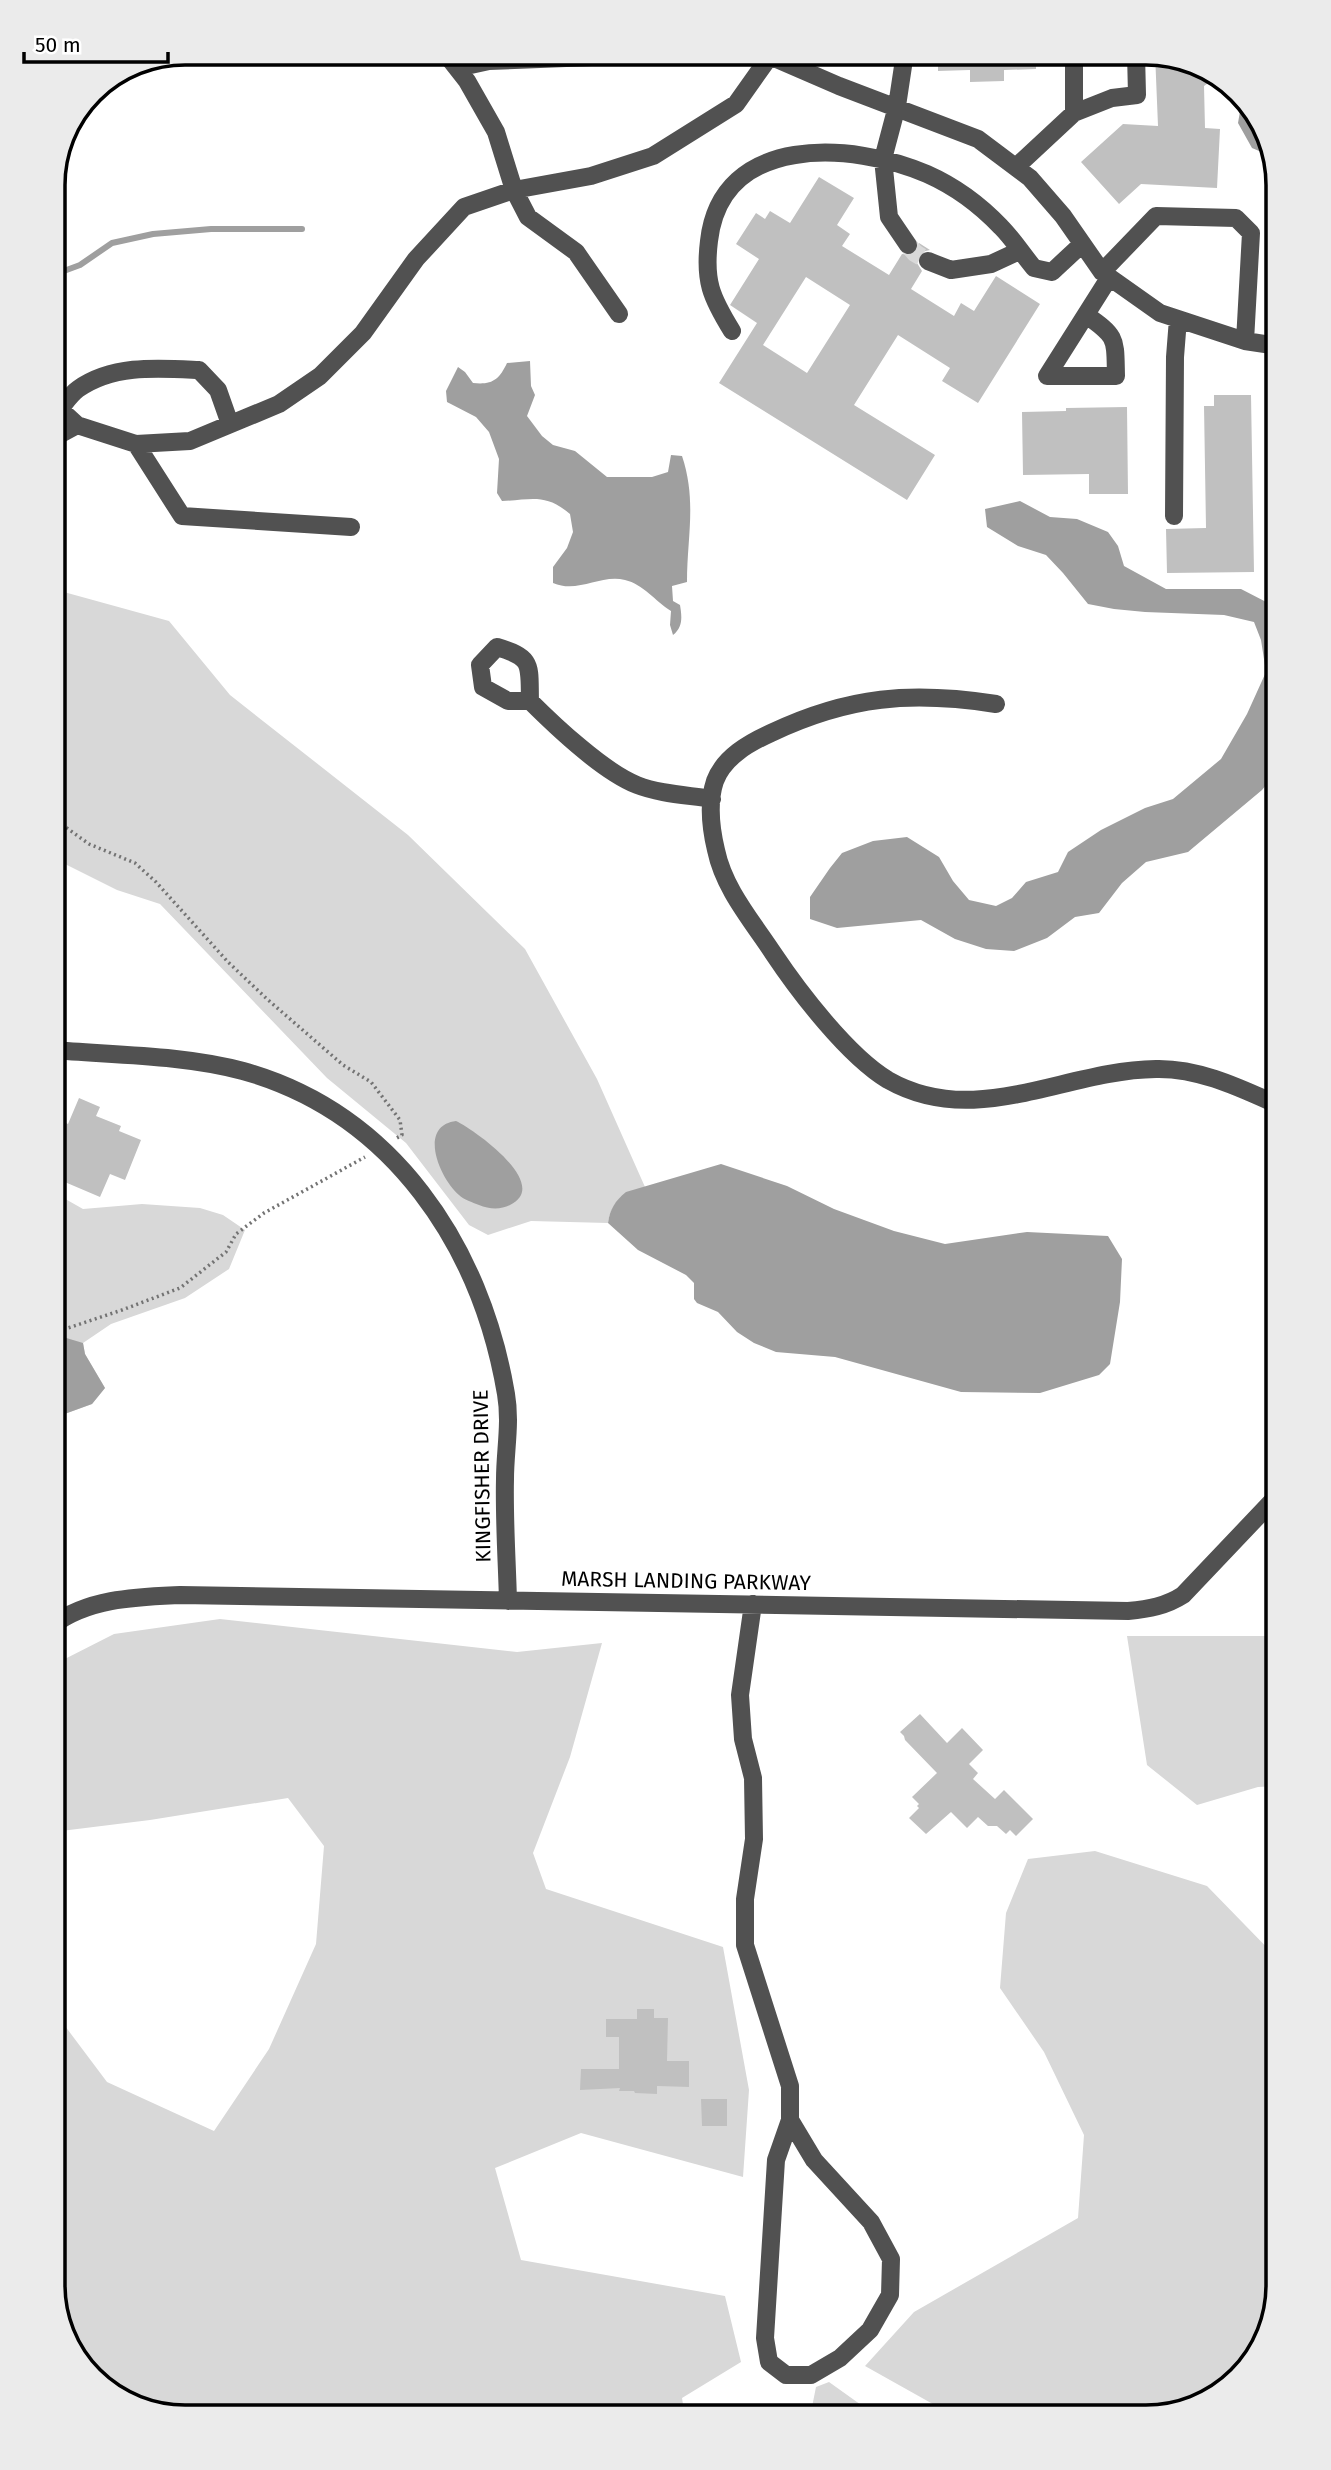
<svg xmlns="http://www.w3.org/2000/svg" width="1331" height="2470" viewBox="0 0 1331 2470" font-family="'Fira Sans',sans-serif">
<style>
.green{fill:#d8d8d8}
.water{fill:#9f9f9f}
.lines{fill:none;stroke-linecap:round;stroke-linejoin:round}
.stream{stroke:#9f9f9f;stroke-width:6}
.building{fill:#c0c0c0;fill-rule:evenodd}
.minor-tunnel{stroke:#d9d9d9;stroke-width:18;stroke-dasharray:18 9;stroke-linecap:butt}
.path{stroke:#737373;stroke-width:3.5;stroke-dasharray:2 3.5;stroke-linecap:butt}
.minor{stroke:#515151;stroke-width:18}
.labels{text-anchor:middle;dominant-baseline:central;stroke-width:6;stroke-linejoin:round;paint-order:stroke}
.street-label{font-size:21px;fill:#000;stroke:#fff}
.rim{fill:none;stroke:#000;stroke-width:3.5}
</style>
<rect width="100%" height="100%" fill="#fff"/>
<path class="green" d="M53 589 169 621 230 695 408 835 525 949 597 1079 645 1187C624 1193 612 1200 608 1223L531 1221 488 1235 469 1225 406 1143 327 1078 160 904 117 890 53 858Z
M53 1192 83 1209 142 1204 200 1208 223 1215 245 1230 229 1269 185 1298 111 1324 83 1343 85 1354 105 1388 92 1404 59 1416H53Z
M220 1619 517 1652 602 1643 570 1757 533 1853 546 1889 723 1947 749 2090 743 2177 581 2133 495 2168 521 2260 725 2296 741 2362 682 2398 685 2417H177L111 2395 63 2336 53 2285V2010L107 2082 214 2131 269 2049 316 1944 324 1846 288 1798 150 1820 53 1832V1665L114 1634Z
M1127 1636H1278V1786L1258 1787 1197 1805 1147 1765Z
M1095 1851 1207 1886 1278 1959V2286L1256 2358 1197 2407 1146 2417H956L865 2366 914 2312 1078 2218 1084 2135 1044 2052 1000 1988 1006 1913 1028 1859Z
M829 2382 878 2417H810L816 2387Z"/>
<path class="water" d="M1242 100 1268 134 1273 157 1252 148 1238 123Z
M530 361 531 386 535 395 527 416 542 436 553 445 575 451 607 477H652L668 472 671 455 682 456C697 501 687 537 687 582L672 586 673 601 680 605C682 617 683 627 673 635L670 625 671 611C655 601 643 584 625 580 600 574 578 594 553 583V567L567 548 573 532 570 514C545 493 532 500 502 501L497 493 499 459 489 432 476 417 447 402 446 391 458 367 465 372 473 383C492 385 499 380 507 363Z
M1020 501 1050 517 1077 519 1108 532 1118 546 1124 566 1166 589H1241L1278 608V770L1262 790 1188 852 1146 862 1122 883 1099 913 1075 917 1047 938 1014 951 986 949 955 939 921 920 837 928 810 919V897L830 868 842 853 873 841 907 837 939 857 953 881 969 900 996 906 1012 898 1026 882 1058 872 1068 852 1101 830 1145 808 1173 799 1221 759 1247 714 1266 672 1261 640 1254 622 1224 615 1145 612 1114 609 1088 604 1063 573 1046 555 1018 546 987 527 985 509Z
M456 1121C475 1130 552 1185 510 1205 500 1210 489 1209 479 1205 472 1202 464 1200 459 1195 440 1179 417 1126 456 1121Z
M721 1164 787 1186 834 1209 894 1231 945 1244 1027 1232 1108 1236 1122 1259 1120 1302 1110 1364 1099 1375 1040 1393 961 1392 835 1357 776 1352 754 1343 737 1332 718 1312 697 1303 694 1299V1283L686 1275 638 1250 608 1223C610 1209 615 1201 626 1192Z
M53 1334 83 1343 85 1354 105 1388 92 1404 59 1416H53Z"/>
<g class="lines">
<path class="stream" d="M53 275 80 265 112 243 153 234 211 229H302"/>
</g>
<path class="building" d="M938 53H1036V69L1004 70V81L970 82V70L938 71Z
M1155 53 1218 76 1204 86 1205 128 1220 129 1217 188 1141 184 1119 204 1081 162 1123 124 1158 126Z
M819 177 854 198 837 225 850 234 842 246 889 275 902 254 914 255 918 249 919 243 930 250 921 252 918 256 917 263 922 271 911 289 954 316 961 303 974 311 996 276 1040 304 978 403 942 381 950 368 898 335 854 405 935 455 907 500 719 383 757 323 730 305 759 259 736 244 756 213 765 219 770 211 790 223ZM806 277 850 305 807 373 763 345Z
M1214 395H1251L1254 572 1167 573 1166 529 1206 528 1204 406H1214Z
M1127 407 1128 494H1089V474L1023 475 1022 412 1066 411V408Z
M79 1098 100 1107 96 1116 121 1126 119 1131 141 1140 125 1180 110 1174 100 1197 53 1177V1138L60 1120 68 1124Z
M920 1714 947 1743 962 1728 983 1750 969 1764 978 1773 973 1779 995 1799 1004 1790 1033 1819 1016 1836 1010 1830 1006 1834 997 1826H988L978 1817 967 1828 951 1812 926 1834 909 1818 919 1808 917 1806 919 1804 912 1797 937 1773 905 1740 904 1736 900 1732Z
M637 2009H654V2018H668L667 2061H689V2087L657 2086V2094L635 2093 634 2091H619L620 2088 580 2090 581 2069H619V2037H606V2019H637Z
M701 2099H727V2126H702Z"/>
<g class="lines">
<path class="minor-tunnel" d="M908 245 915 253 928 261"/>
<path class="path" d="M53 818 89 844 135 863 156 882 228 962 267 999 343 1065 371 1082 400 1120 402 1135 395 1139
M53 1333 122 1310 180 1288 226 1252 236 1234 264 1213 365 1157"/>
<path class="minor" d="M445 53 467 81 496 132 514 190 528 217 576 252 619 314
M763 53 839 86 978 139 1030 178 1063 216 1102 272 1160 313 1245 341 1278 346
M905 53 897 106 883 159 889 217 908 245
M457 68 489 61 592 57
M1074 113V53
M1016 167 1074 113 1112 98 1137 95 1136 53
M928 261 951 270 991 264 1019 251
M1102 272 1156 216 1236 218 1251 233 1245 341
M1086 315C1118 337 1115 339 1116 376H1047L1109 278
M732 331C711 297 704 281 709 241 721 133 853 142 927 174 954 186 981 206 1001 227 1013 239 1023 255 1034 268L1052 272 1082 244
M53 403 77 425 136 444 190 441 279 404 320 376 363 333 416 259 464 207 514 190 591 176 653 156 736 104 770 56
M60 409C65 403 71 394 78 389 113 364 159 368 199 370L218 390 230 424
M53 438 77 425
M136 444 182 516 351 527
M1174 516 1175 357 1178 319
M497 647C534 658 529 665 530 701H508L483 687 480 665Z
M530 701C555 726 604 772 637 785 660 794 687 795 712 799
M996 704C911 691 849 696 771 733 749 743 724 757 715 781 708 802 711 829 716 850 724 889 752 921 773 953 799 992 848 1056 888 1080 976 1130 1064 1070 1156 1069 1199 1068 1240 1088 1278 1105
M53 1050C113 1055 185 1055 243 1071 393 1113 481 1246 506 1394 511 1423 505 1451 505 1479 504 1520 507 1561 508 1601
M753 1604 740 1695 743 1739 753 1778 754 1839 745 1899V1945L790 2086V2120L776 2160 765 2338 769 2362 786 2375H811L840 2358 870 2330 890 2295 891 2259 871 2222 814 2160 790 2120
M53 1625C89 1598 137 1597 180 1595L1128 1611C1149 1609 1166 1606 1183 1595L1278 1495"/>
</g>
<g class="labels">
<g class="street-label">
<text transform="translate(482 1476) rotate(-91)">KINGFISHER DRIVE</text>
<text transform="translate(686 1581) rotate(1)">MARSH LANDING PARKWAY</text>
</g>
</g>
<path d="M0 0H1331V2470H0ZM185 65H1146A120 120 0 0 1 1266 185V2285A120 120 0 0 1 1146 2405H185A120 120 0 0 1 65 2285V185A120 120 0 0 1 185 65Z" fill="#ebebeb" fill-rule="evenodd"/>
<path class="rim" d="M185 65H1146A120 120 0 0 1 1266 185V2285A120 120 0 0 1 1146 2405H185A120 120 0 0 1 65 2285V185A120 120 0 0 1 185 65Z"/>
<path d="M24 52v10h144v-10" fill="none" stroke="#000000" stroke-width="3.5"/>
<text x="35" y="52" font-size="21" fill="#000000" stroke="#ffffff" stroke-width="5" paint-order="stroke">50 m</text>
</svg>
